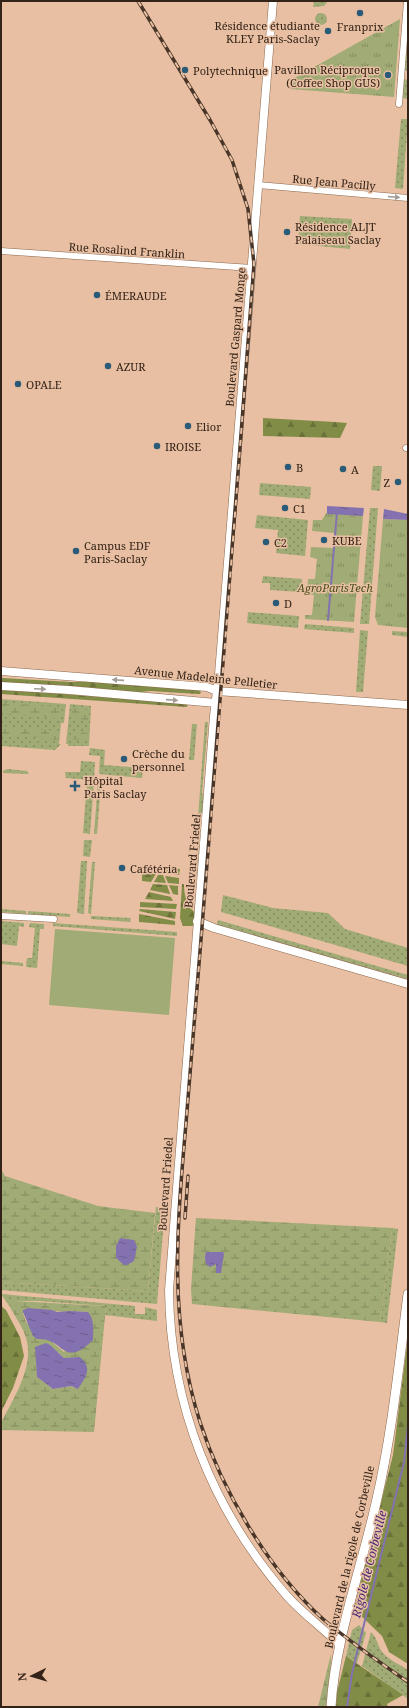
<svg xmlns="http://www.w3.org/2000/svg" width="409" height="1708" viewBox="0 0 409 1708" font-family="'Noto Serif',serif">
<style>
.grass{fill:url(#grass-dots)}
.forest{fill:url(#forest-firs)}
.wetland{fill:url(#wetland-marsh);fill-rule:evenodd}
.park{fill:url(#park-tufts)}
.pitch{fill:#a1ab75}
.water{fill:url(#water-ripples)}
.lines{fill:none;stroke-linecap:round;stroke-linejoin:round}
.stream{stroke:#8472b0;stroke-width:2}
.minor-casing{stroke:#8c684d;stroke-width:7}
.tertiary-casing{stroke:#8c684d;stroke-width:9}
.secondary-casing{stroke:#8c684d;stroke-width:10}
.minor{stroke:#fff;stroke-width:6}
.tertiary{stroke:#fff;stroke-width:8}
.secondary{stroke:#fff;stroke-width:9}
.rail-casing{stroke:#493628;stroke-width:3.5}
.rail{stroke:#e8bfa2;stroke-width:2;stroke-dasharray:6;stroke-linecap:butt}
.oneway{fill:#a39c97}
.poi-dot{fill:#295b78;stroke:#e8bfa2;stroke-width:1.5}
.labels{text-anchor:middle;dominant-baseline:central;stroke-width:3;stroke-linejoin:round;paint-order:stroke}
.poi-label{font-size:11px;fill:#322217;stroke:#e8bfa2;text-anchor:start}
.street-label{font-size:11px;fill:#322217;stroke:#e8bfa2}
.park-label{font-size:11px;font-style:italic;fill:#474f1b;stroke:#e8bfa2}
.water-label{font-size:12px;font-style:italic;fill:#472a77;stroke:#e8bfa2}
</style>
<defs>
<pattern id="grass-dots" width="8" height="8" patternUnits="userSpaceOnUse"><rect width="8" height="8" fill="#a1ab75"/><path d="M2 2h.1M6 6h.1" fill="none" stroke="#848b5f" stroke-width="1.8" stroke-linecap="round"/></pattern>
<pattern id="forest-firs" width="22" height="20" patternUnits="userSpaceOnUse"><rect width="22" height="20" fill="#818c46"/><path d="M5 1l3.5 6h-7zM16 11l3.5 6h-7z" fill="#6a7239"/></pattern>
<pattern id="wetland-marsh" width="20" height="14" patternUnits="userSpaceOnUse"><rect width="20" height="14" fill="#a1ab75"/><path d="M1 5h8M5 5V1M11 12h8M15 12V8" fill="none" stroke="#848b5f"/></pattern>
<pattern id="park-tufts" width="24" height="20" patternUnits="userSpaceOnUse"><rect width="24" height="20" fill="#a1ab75"/><path d="M3 7l-1-3M5 7V3M7 7l1-3M15 17l-1-3M17 17v-4M19 17l1-3" fill="none" stroke="#848b5f"/></pattern>
<pattern id="water-ripples" width="26" height="14" patternUnits="userSpaceOnUse"><rect width="26" height="14" fill="#8472b0"/><path d="M2 4q2-2 4 0t4 0M15 11q2-2 4 0t4 0" fill="none" stroke="#6d5d8e"/></pattern>
</defs>
<rect width="100%" height="100%" fill="#e8bfa2"/>
<path class="grass" d="M314 1H328L324 6 313 7Z
M315 19a6 6 0 1 1 12 0a6 6 0 1 1-12 0Z
M408 25V71L405 70Z
M404 79 408 80V99L402 98Z
M401 119H408L403 189 395 188Z
M300 216 352 219 350 249 298 244Z
M373 466H382L380 491 371 490Z
M260 483 311 487 310 499 259 495Z
M370 508H378L369 624H360Z
M257 515 308 520 305 556 276 553 278 530 255 528Z
M263 576 302 579 301 592 270 590V583H262Z
M248 612 299 616 298 628 247 623Z
M305 624 354 628V633L304 629Z
M360 630 368 631 363 692H356Z
M392 631 408 632V637L392 635Z
M1 699 66 704 64 723H61L59 744H61L55 750 1 746Z
M70 704 91 706 89 746H68V744H66Z
M205 722H208L202 793 204 799 203 818H198Z
M192 724H197L194 760H189Z
M90 748 105 750 104 765 143 768 142 778 99 774 100 756 89 755Z
M81 761 95 762 94 780 66 778 65 772H80Z
M7 769 27 771 29 774 3 773V771Z
M98 780 107 781V782H101L97 834H94Z
M87 782 94 783 90 834 83 833Z
M200 824 203 825 198 876H196Z
M84 840H92L90 857 83 856Z
M81 861H87L84 914 77 913Z
M92 862H95L91 914 88 913Z
M223 895 273 908 328 913 345 929 408 948V966L221 912Z
M1 909 26 911V914L1 912Z
M28 911 70 914V917L28 914Z
M91 916 131 918 130 922 91 919Z
M218 920 408 975V979L217 925Z
M1 921 24 923V927L19 926 17 946 1 944Z
M30 923 44 924V929H40L37 968 26 967 27 958H32L35 928 29 927Z
M53 923 177 932V936L53 926Z
M1 961 23 963V966L1 964Z
M156 1207 165 1208 157 1304 1 1290V1282L148 1291Z
M392 1228 398 1229 387 1323 380 1322Z
M1 1294 135 1306V1314H145V1307L157 1310V1321L105 1315 106 1306 38 1301H14L10 1307Z
M359 1625 366 1633 357 1663 346 1656 352 1630Z
M371 1632C379 1640 377 1647 384 1654 390 1660 400 1665 408 1670V1699L362 1666Z"/>
<path class="forest" d="M263 418 335 422 347 423 340 438 263 436Z
M2 678 71 682H95L197 689 201 692 200 694H198L150 691 133 693 1 682Z
M1 689 188 704 187 707 1 694Z
M161 868 180 869 179 875 163 872Z
M142 872 156 874 151 882 142 881Z
M158 875H163L166 883 154 882Z
M165 876 179 878V884L168 883Z
M153 884 167 885 170 894 150 890Z
M182 884H184C184 897 187 904 195 913L194 926H183L180 918Z
M169 885 178 886V895L173 894Z
M149 892 171 897 173 901 145 899Z
M140 902 177 904 176 909 140 907Z
M140 909 176 912 175 919 139 911Z
M139 914 175 921V925L139 922Z
M1 1306 6 1310 20 1337 24 1356 13 1388 1 1412Z
M408 1337V1664L389 1652 382 1636 354 1609 393 1455Z
M346 1656 403 1695 387 1704 388 1707H336L337 1692Z"/>
<path class="wetland" d="M1 703 62 707 60 719 1 713Z
M72 708 89 710 88 720 72 719Z
M1 726 59 731 58 740 1 735Z
M72 731 88 733V741L71 739Z
M1 1169 5 1176 98 1206 155 1213 148 1291 1 1282Z
M196 1218 392 1228 380 1322 192 1304 191 1289Z
M14 1301 106 1306 94 1432 1 1430V1423C13 1399 35 1366 26 1338 23 1327 15 1317 10 1307ZM52 1310C60 1313 77 1311 88 1312L64 1352 51 1341 44 1338 26 1322 23 1313ZM36 1352H58L64 1358H76L74 1388 71 1386 53 1389 37 1377Z
M331 1654V1662L326 1707H318Z"/>
<path class="park" d="M400 19 394 97 290 89 291 80Z
M326 513 363 516 354 622 305 619V615H312L314 595 307 594 308 579H315L317 559 310 557 311 547 333 548 334 533 312 531 313 520H322Z
M383 519 408 520V628L378 625 375 617Z"/>
<path class="pitch" d="M55 929 175 938 169 1015 49 1005Z"/>
<path class="water" d="M327 506 364 508 363 516 327 514Z
M384 509 408 514V520L383 519Z
M120 1238 134 1240 137 1247 134 1261 127 1265H124L116 1258V1246Z
M206 1252H223L224 1254 221 1273H216V1264L210 1267 206 1264 205 1257Z
M28 1308 52 1310 57 1312 69 1311 88 1312C95 1320 93 1331 93 1340 62 1370 65 1337 37 1339L33 1336 23 1312V1310Z
M46 1343 50 1345 64 1358 80 1357C93 1368 86 1377 78 1389L71 1386 53 1389 37 1377 35 1347Z"/>
<g class="lines">
<path class="stream" d="M328 620 337 512
M347 1707 352 1673 404 1462 408 1425"/>
<defs>
<path id="minor" d="M399 104 407 1
M258 185 408 198
M1 251 252 268
M406 448H408
M1 916 54 919"/>
<path id="tertiary" d="M273 1 219 674 214 716 169 1290C170 1404 212 1510 287 1596 303 1614 323 1628 340 1645
M1 671 207 687 217 691 231 692 408 705
M1 686 69 690 216 703
M197 921 214 928 408 984"/>
<path id="secondary" d="M331 1707C335 1639 361 1570 376 1503 392 1435 399 1364 408 1294"/>
</defs>
<use href="#minor" class="minor-casing"/>
<use href="#tertiary" class="tertiary-casing"/>
<use href="#secondary" class="secondary-casing"/>
<use href="#minor" class="minor"/>
<use href="#tertiary" class="tertiary"/>
<use href="#secondary" class="secondary"/>
<defs>
<path id="rail" d="M138 1 210 120 232 160 248 209 254 264C237 485 221 706 202 927 197 992 191 1057 186 1123 177 1226 168 1322 200 1422 222 1491 269 1570 323 1619 350 1642 379 1662 408 1682
M185 1218 188 1176"/>
</defs>
<use href="#rail" class="rail-casing"/>
<use href="#rail" class="rail"/>
</g>
<defs><path id="oneway-solid" d="M-6-.8H1V-3.2L6.5 0L1 3.2V.8H-6Z"/></defs>
<g class="oneway">
<use href="#oneway-solid" transform="translate(394 197) rotate(4)"/>
<use href="#oneway-solid" transform="translate(118 680) rotate(-176)"/>
<use href="#oneway-solid" transform="translate(40 689) rotate(3)"/>
<use href="#oneway-solid" transform="translate(172 700) rotate(4)"/>
</g>
<g class="poi-dot">
<circle cx="360" cy="13" r="4"/>
<circle cx="328" cy="31" r="4"/>
<circle cx="185" cy="70" r="4"/>
<circle cx="388" cy="75" r="4"/>
<circle cx="287" cy="232" r="4"/>
<circle cx="97" cy="295" r="4"/>
<circle cx="108" cy="366" r="4"/>
<circle cx="18" cy="384" r="4"/>
<circle cx="188" cy="426" r="4"/>
<circle cx="157" cy="446" r="4"/>
<circle cx="288" cy="467" r="4"/>
<circle cx="343" cy="469" r="4"/>
<circle cx="398" cy="482" r="4"/>
<circle cx="285" cy="508" r="4"/>
<circle cx="324" cy="540" r="4"/>
<circle cx="266" cy="542" r="4"/>
<circle cx="76" cy="551" r="4"/>
<circle cx="276" cy="603" r="4"/>
<circle cx="124" cy="759" r="4"/>
<path d="M73 780h4v4h4v4h-4v4h-4v-4h-4v-4h4z"/>
<circle cx="122" cy="868" r="4"/>
</g>
<g class="labels">
<g class="poi-label">
<text x="320" y="25" text-anchor="end">Résidence étudiante<tspan x="320" dy="13">KLEY Paris-Saclay</tspan></text>
<text x="360" y="26" text-anchor="middle">Franprix</text>
<text x="380" y="69" text-anchor="end">Pavillon Réciproque<tspan x="380" dy="13">(Coffee Shop GUS)</tspan></text>
<text x="193" y="70">Polytechnique</text>
<text x="295" y="226">Résidence ALJT<tspan x="295" dy="13">Palaiseau Saclay</tspan></text>
<text x="105" y="295">ÉMERAUDE</text>
<text x="116" y="366">AZUR</text>
<text x="26" y="384">OPALE</text>
<text x="196" y="426">Elior</text>
<text x="165" y="446">IROISE</text>
<text x="296" y="467">B</text>
<text x="351" y="469">A</text>
<text x="390" y="482" text-anchor="end">Z</text>
<text x="293" y="508">C1</text>
<text x="332" y="540">KUBE</text>
<text x="274" y="542">C2</text>
<text x="84" y="545">Campus EDF<tspan x="84" dy="13">Paris-Saclay</tspan></text>
<text x="284" y="603">D</text>
<text x="132" y="753">Crèche du<tspan x="132" dy="13">personnel</tspan></text>
<text x="84" y="780">Hôpital<tspan x="84" dy="13">Paris Saclay</tspan></text>
<text x="130" y="868">Cafétéria</text>
</g>
<g class="street-label">
<text transform="translate(334 182) rotate(5)">Rue Jean Pacilly</text>
<text transform="translate(127 250) rotate(4)">Rue Rosalind Franklin</text>
<text transform="translate(235 337) rotate(-85)">Boulevard Gaspard Monge</text>
<text transform="translate(206 677) rotate(6)">Avenue Madeleine Pelletier</text>
<text transform="translate(192 861) rotate(-85)">Boulevard Friedel</text>
<text transform="translate(165 1184) rotate(-86)">Boulevard Friedel</text>
<text transform="translate(349 1557) rotate(-77)">Boulevard de la rigole de Corbeville</text>
</g>
<g class="park-label">
<text x="335" y="587">AgroParisTech</text>
</g>
<g class="water-label">
<text transform="translate(369 1564) rotate(-76)">Rigole de Corbeville</text>
</g>
</g>
<rect width="409" height="1708" fill="none" stroke="#322217" stroke-width="4"/>
<g transform="translate(32 1676) rotate(265)" stroke="#e8bfa2" stroke-width="3" paint-order="stroke">
<path d="M0-3L7 15L0 10L-7 15Z" fill="#322217"/>
<text y="-6" font-size="11" font-weight="bold" text-anchor="middle" fill="#322217">N</text>
</g>
</svg>
